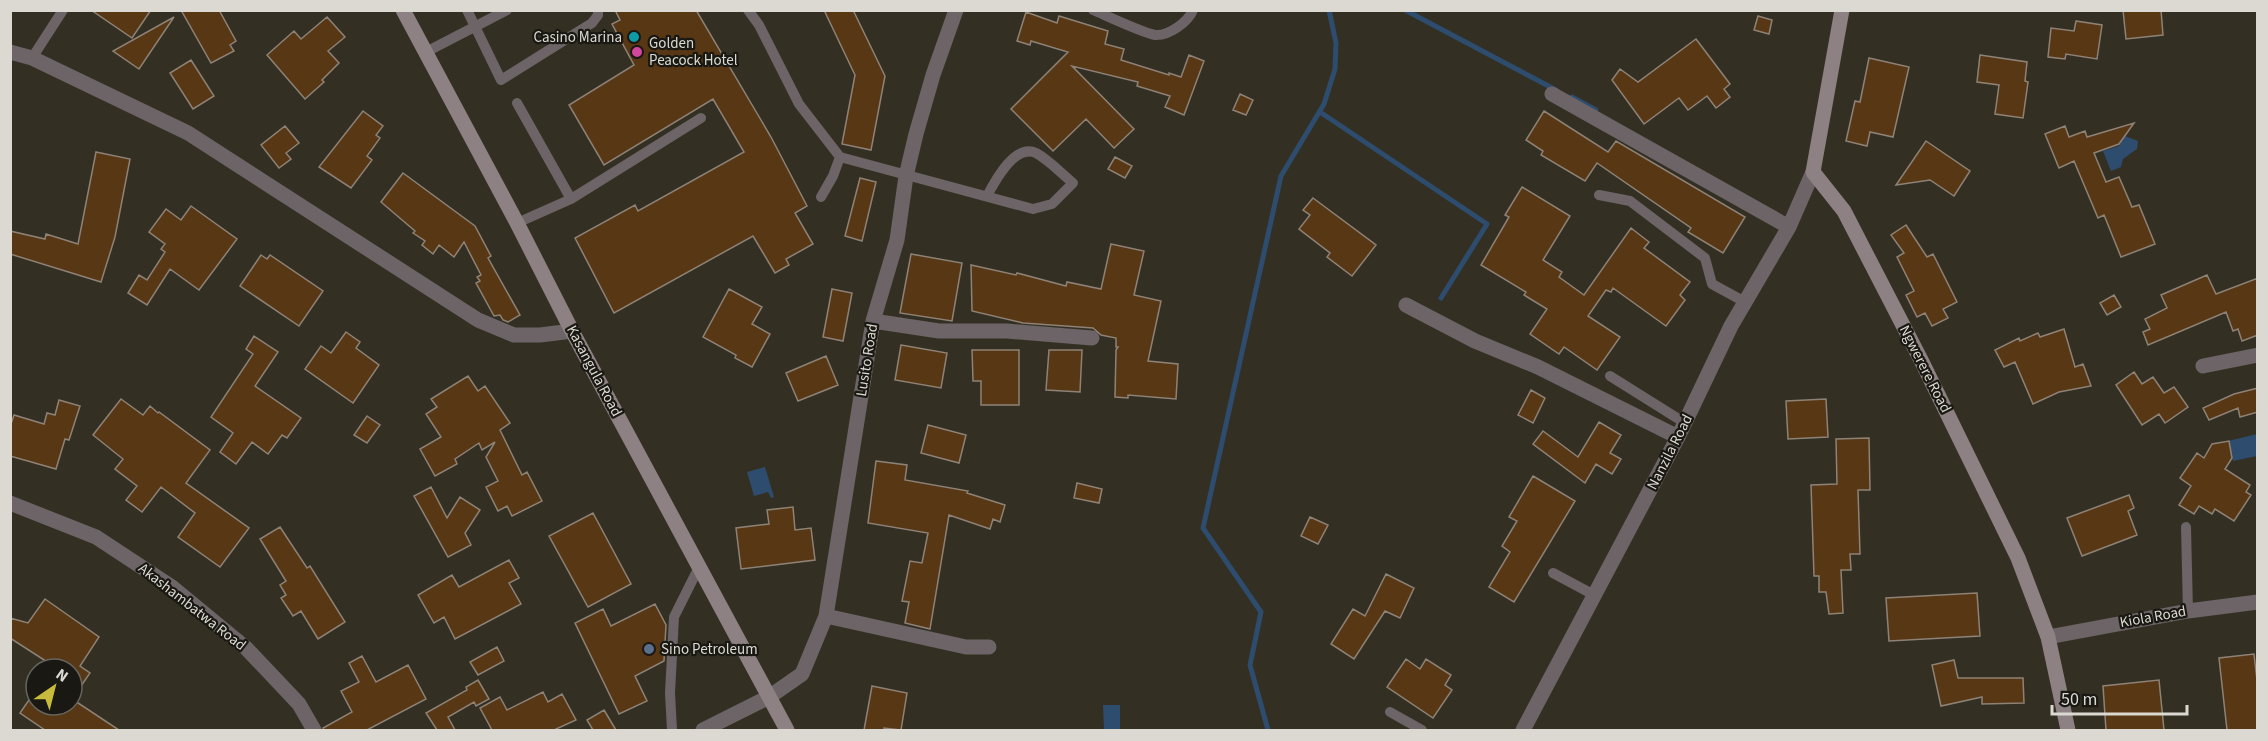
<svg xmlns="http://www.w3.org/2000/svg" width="2268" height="741" viewBox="0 0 2268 741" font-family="'Source Sans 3',sans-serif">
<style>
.water{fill:#2e4c6d}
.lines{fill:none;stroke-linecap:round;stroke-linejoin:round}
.stream{stroke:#2e4c6d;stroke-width:5}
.building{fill:#583715;stroke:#8e8277;stroke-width:1.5}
.lane{stroke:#6c6466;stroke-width:10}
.street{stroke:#6c6466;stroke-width:15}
.secondary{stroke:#8d8183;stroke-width:15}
.culture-dot{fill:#0f9aa8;stroke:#191812;stroke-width:2}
.hotel-dot{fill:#d1479c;stroke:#191812;stroke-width:2}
.service-dot{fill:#5c6f8a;stroke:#191812;stroke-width:2}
.labels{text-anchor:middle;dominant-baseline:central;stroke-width:4.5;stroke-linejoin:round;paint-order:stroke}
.poi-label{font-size:15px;fill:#dcd9d2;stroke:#191812;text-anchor:start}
.street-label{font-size:15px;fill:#dcd9d2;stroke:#191812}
</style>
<rect width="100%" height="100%" fill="#333023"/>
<path class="water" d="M2125 136 2138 141 2137 149 2123 159 2121 167 2111 171 2103 151 2119 146Z
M2257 434V456L2233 461 2228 441Z
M765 467 774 497 771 498 768 492 754 496 747 472Z
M1103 705H1120V730H1104Z"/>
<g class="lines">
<path class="stream" d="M1405 10 1556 90
M1572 97 1596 110
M1320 112 1487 224 1441 298
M1268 730 1250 665 1261 612 1203 528 1281 176 1324 104 1335 69 1336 43 1329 10"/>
</g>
<path class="building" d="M91 10H151L132 38Z
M181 10H219L236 41 230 45 234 51 211 63Z
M615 10H696L771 137 807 206 795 213 813 244 786 259 789 265 775 273 753 236 614 313 575 238 635 205 638 211 744 152 713 99 604 165 569 105 634 65 612 24 620 20Z
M824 10H853L885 76 871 150 842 144 855 75Z
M2123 10H2161L2163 35 2126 39Z
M1026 12 1057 23 1059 16 1108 31 1105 44 1124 49 1121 60 1169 75V73L1181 77 1189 55 1204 61 1184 115 1165 107 1170 96 1137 86 1138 82 1072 66 1134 129 1114 148 1086 119 1053 151 1011 109 1068 52 1031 41 1030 45 1017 41Z
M1758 16 1772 20 1769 34 1754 30Z
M174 17 139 69 113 51Z
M327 17 345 37 328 51 339 63 322 80 324 82 305 99 267 55 294 31 301 39Z
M2076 21 2102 25 2097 59 2066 54 2065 59 2048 57 2051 28 2074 31Z
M1696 39 1730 84 1724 89 1730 97 1716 108 1707 96 1688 110 1679 98 1644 124 1612 80 1620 69 1638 82Z
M1980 55 2027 62 2025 81 2028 82 2023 118 1995 114 1999 85 1977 82Z
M1869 58 1909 67 1893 137 1870 132 1867 146 1846 141 1855 101 1860 102Z
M191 60 214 96 193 109 170 73Z
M1240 94 1253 100 1246 115 1233 110Z
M363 111 383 126 376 135 380 138 367 156 372 160 351 188 319 167Z
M1544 111 1608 152 1616 141 1745 217 1723 253 1688 232 1691 228 1597 163 1585 181 1541 155 1543 151 1526 140Z
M2134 123 2119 144 2094 153 2106 182 2119 177 2132 207 2139 205 2155 244 2121 257 2104 215 2098 218 2074 161 2059 168 2045 134 2065 126 2069 137 2085 131 2087 137Z
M285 126 299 143 286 153 291 159 279 168 261 145Z
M1926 141 1970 171 1954 196 1930 180 1896 185Z
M96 152 130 159 115 237 101 282 10 254V231L45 239 46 234 78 244Z
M1115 157 1132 166 1125 178 1108 169Z
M403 173 475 226 491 256 488 258 520 315 508 322 503 320 500 315 494 316 476 283 480 281 477 277 481 275 464 242 454 257 439 245 433 254 422 245 425 241 413 233 415 231 381 202Z
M860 178 876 182 862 241 845 236Z
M1522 187 1570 216 1543 260 1562 272 1559 277 1584 295 1631 228 1649 242 1644 248 1690 282 1680 295 1685 300 1666 326 1613 288 1611 292 1606 290 1588 316 1620 337 1597 370 1564 347 1559 354 1530 334 1547 309 1524 295 1526 292 1481 265 1509 217 1505 215Z
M1313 198 1376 245 1352 276 1327 257 1330 253 1299 229 1310 215 1303 210Z
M191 206 237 239 199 290 170 269 147 305 128 293 139 275 147 280 165 252 161 249 165 244 149 232 166 209 181 220Z
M1906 225 1927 257 1933 254 1957 302 1943 309 1948 318 1932 326 1925 313 1917 317 1906 295 1914 291 1897 257 1904 253 1891 235Z
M1111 244 1144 251 1134 295 1161 301 1148 361 1178 364 1176 399 1128 395V398L1115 397 1116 350 1118 347H1116V338L1101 335 1093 328 1023 323 972 311 971 265 1016 275 1017 273 1066 286 1067 282 1101 289Z
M911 254 962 263 952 321 900 313Z
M261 255 267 259 270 255 323 291 299 326 240 286Z
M2207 275 2216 294 2258 278V335L2242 341 2238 329 2233 331 2226 312 2148 345 2143 332 2150 329 2145 319 2167 308 2161 295Z
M729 289 762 307 752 324 770 334 752 367 735 358 736 355 703 337Z
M832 289 852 293 843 341 823 337Z
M2114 295 2121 307 2107 315 2100 303Z
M2064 329 2075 367 2083 364 2091 386 2059 392 2033 404 2015 362 2004 367 1995 350 2019 338 2020 341 2038 333 2040 337Z
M346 332 360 342 356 348 379 365 353 403 305 369 321 346 331 353Z
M254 336 278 352 255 386 301 418 287 438 282 435 268 454 252 442 236 464 220 452 233 433 211 417 253 354 246 349Z
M901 345 947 353 941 388 895 380Z
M972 350H1019V405H981V381H973Z
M1049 350H1082L1080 392 1046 390Z
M826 356 838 385 798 401 786 373Z
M2134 372 2142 384 2153 377 2164 393 2174 387 2188 407 2165 423 2159 414 2142 425 2116 385Z
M468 376 478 391 485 386 510 423 500 430 522 475 527 472 542 501 512 516 507 506 498 511 486 487 498 481 486 457 495 442 482 450 479 443 455 459 457 464 435 476 420 449 441 437 426 414 437 407 431 399Z
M2258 388V412L2240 417 2238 408 2209 420 2203 408 2234 394Z
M1531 390 1545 398 1533 423 1518 415Z
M121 399 143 415 150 406 158 413 159 412 210 450 186 483 249 528 220 567 178 537 195 513 161 487 142 512 126 500 137 486 115 469 123 459 93 435Z
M1826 399 1828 437 1788 439 1786 401Z
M59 400 80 406 69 440 65 439 56 469 10 456V427L14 415 44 424 47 413 55 415Z
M367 416 380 425 367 443 354 435Z
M1599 422 1621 435 1610 453 1621 459 1612 474 1596 464 1585 483 1533 444 1543 431 1578 457Z
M928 425 966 435 959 463 921 453Z
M1869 438 1870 490H1858L1860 554H1850L1851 570H1841L1843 613 1829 614 1826 592H1819V576H1814L1811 485 1837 484 1836 439Z
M2229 441 2232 458 2225 469 2250 485 2246 492 2251 495 2234 521 2215 509 2212 514 2199 506 2194 514 2179 505 2191 486 2180 478 2197 453 2204 458 2212 444Z
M876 461 907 465 905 480 968 491 967 493 1005 505 1000 522 993 519 990 529 949 515 930 629 905 623 909 602 902 601 910 561 922 563 928 533 868 523Z
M1533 476 1575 501 1514 602 1489 587 1510 552 1502 546 1517 521 1509 517Z
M1077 483 1102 489 1099 503 1074 498Z
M431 487 447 518 460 497 480 510 465 533 471 545 448 557 414 496Z
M2129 495 2134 508 2128 511 2137 535 2082 556 2067 518Z
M793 507 795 530 811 528 815 560 741 569 736 528 769 524 767 510Z
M593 513 631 584 588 607 549 536Z
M1310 517 1328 525 1318 544 1301 536Z
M280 527 307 568 310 566 345 622 318 639 301 611 293 616 281 598 286 595 280 585 286 581 260 539Z
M509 560 519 578 509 583 521 604 455 639 444 617 434 623 418 595 452 575 459 587Z
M1386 574 1414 588 1400 618 1385 611 1354 659 1331 644 1353 609 1365 616Z
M1977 593 1980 636 1889 641 1886 598Z
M45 599 99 637 80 666 90 673 72 699 119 730H45L20 713 31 697 36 701V705H72V669H58L10 638V618L28 623Z
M655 604 666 625 664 661 635 676 647 701 619 714 575 623 603 609 611 626Z
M497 647 504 661 478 675 470 662Z
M2254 654 2258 689V730H2227L2219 658Z
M362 656 376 682 408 665 426 699 367 730H324L323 728 352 712 341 691 359 682 349 663Z
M1406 659 1420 669 1426 659 1451 675 1445 685 1452 690 1433 718 1387 687Z
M1954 660 1958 678H2023L2024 703 1982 704V697L1941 706 1932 665Z
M478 680 489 699 476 706 474 702 448 717 455 730H437L426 713 467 690 466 687Z
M2159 680 2164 730H2106L2103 686Z
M872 686 907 693 901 730 884 728V730H864Z
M543 692 548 702 562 694 576 720 554 730H492L480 708 500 697 507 710Z
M604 710 616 730H593L587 720Z"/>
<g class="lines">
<path class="lane" d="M467 10 501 80 592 23 598 15V10
M748 10 759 25 799 104 840 157 1033 209 1052 204 1073 183C1062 174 1049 160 1036 153 1015 143 995 181 987 196
M1093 10C1107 16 1143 33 1155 35 1169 36 1188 22 1193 10
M426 52 507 10
M32 58 63 10
M517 103 571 199
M1599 195 1630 201 1705 258 1712 284 1745 302
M821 197 833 176 840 157
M517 223 571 199 701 118
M1610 376 1685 423
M2186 527 2188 611
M1553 573 1596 596
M1390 712 1422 730
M672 730 670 693 674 617 699 567"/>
<path class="street" d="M10 52 32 58 188 133 478 320 514 335H540L572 331
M1552 94 1789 227
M1406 305 1475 341 1538 367 1678 437
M873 321 939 331H1007L1092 338
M2203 366 2258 355
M10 503 96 537 172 587 246 648 299 704 314 730
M826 616 966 647H989
M2048 637 2188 611 2258 602
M703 730 769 697 802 674 826 616 873 321 897 240 906 176 916 134 933 75 956 10
M1523 730 1678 437 1731 326 1789 227 1813 172"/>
<path class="secondary" d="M403 10 517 223 572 331 787 730
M1842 10 1813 172 1844 211 1922 362 2018 558 2048 637 2068 730"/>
</g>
<circle class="culture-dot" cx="634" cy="37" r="6"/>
<circle class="hotel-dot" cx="637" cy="52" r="6"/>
<circle class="service-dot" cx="649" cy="649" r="6"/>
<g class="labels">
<g class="poi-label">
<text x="622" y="37" text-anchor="end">Casino Marina</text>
<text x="649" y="43">Golden<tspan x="649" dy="17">Peacock Hotel</tspan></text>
<text x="661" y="649">Sino Petroleum</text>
</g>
<g class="street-label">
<text transform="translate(867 360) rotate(-81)">Lusito Road</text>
<text transform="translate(1925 369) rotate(63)">Ngwerere Road</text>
<text transform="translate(594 371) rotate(62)">Kasangula Road</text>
<text transform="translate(1670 452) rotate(-63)">Nanzila Road</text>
<text transform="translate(192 607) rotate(38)">Akashambatwa Road</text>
<text transform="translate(2153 617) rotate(-10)">Kiola Road</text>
</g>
</g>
<rect width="2268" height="741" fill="none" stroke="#dcd9d2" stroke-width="24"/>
<g transform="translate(54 687) rotate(35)"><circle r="28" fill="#191812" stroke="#67655f" stroke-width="1.5"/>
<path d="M0-4.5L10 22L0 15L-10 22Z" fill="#c7bb3c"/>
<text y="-9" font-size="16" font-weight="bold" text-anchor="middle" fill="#dcd9d2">N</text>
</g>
<path d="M2052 705v9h135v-9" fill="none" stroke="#dcd9d2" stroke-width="3"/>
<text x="2061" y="705" font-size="18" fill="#dcd9d2" stroke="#191812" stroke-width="4.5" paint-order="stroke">50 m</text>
</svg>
